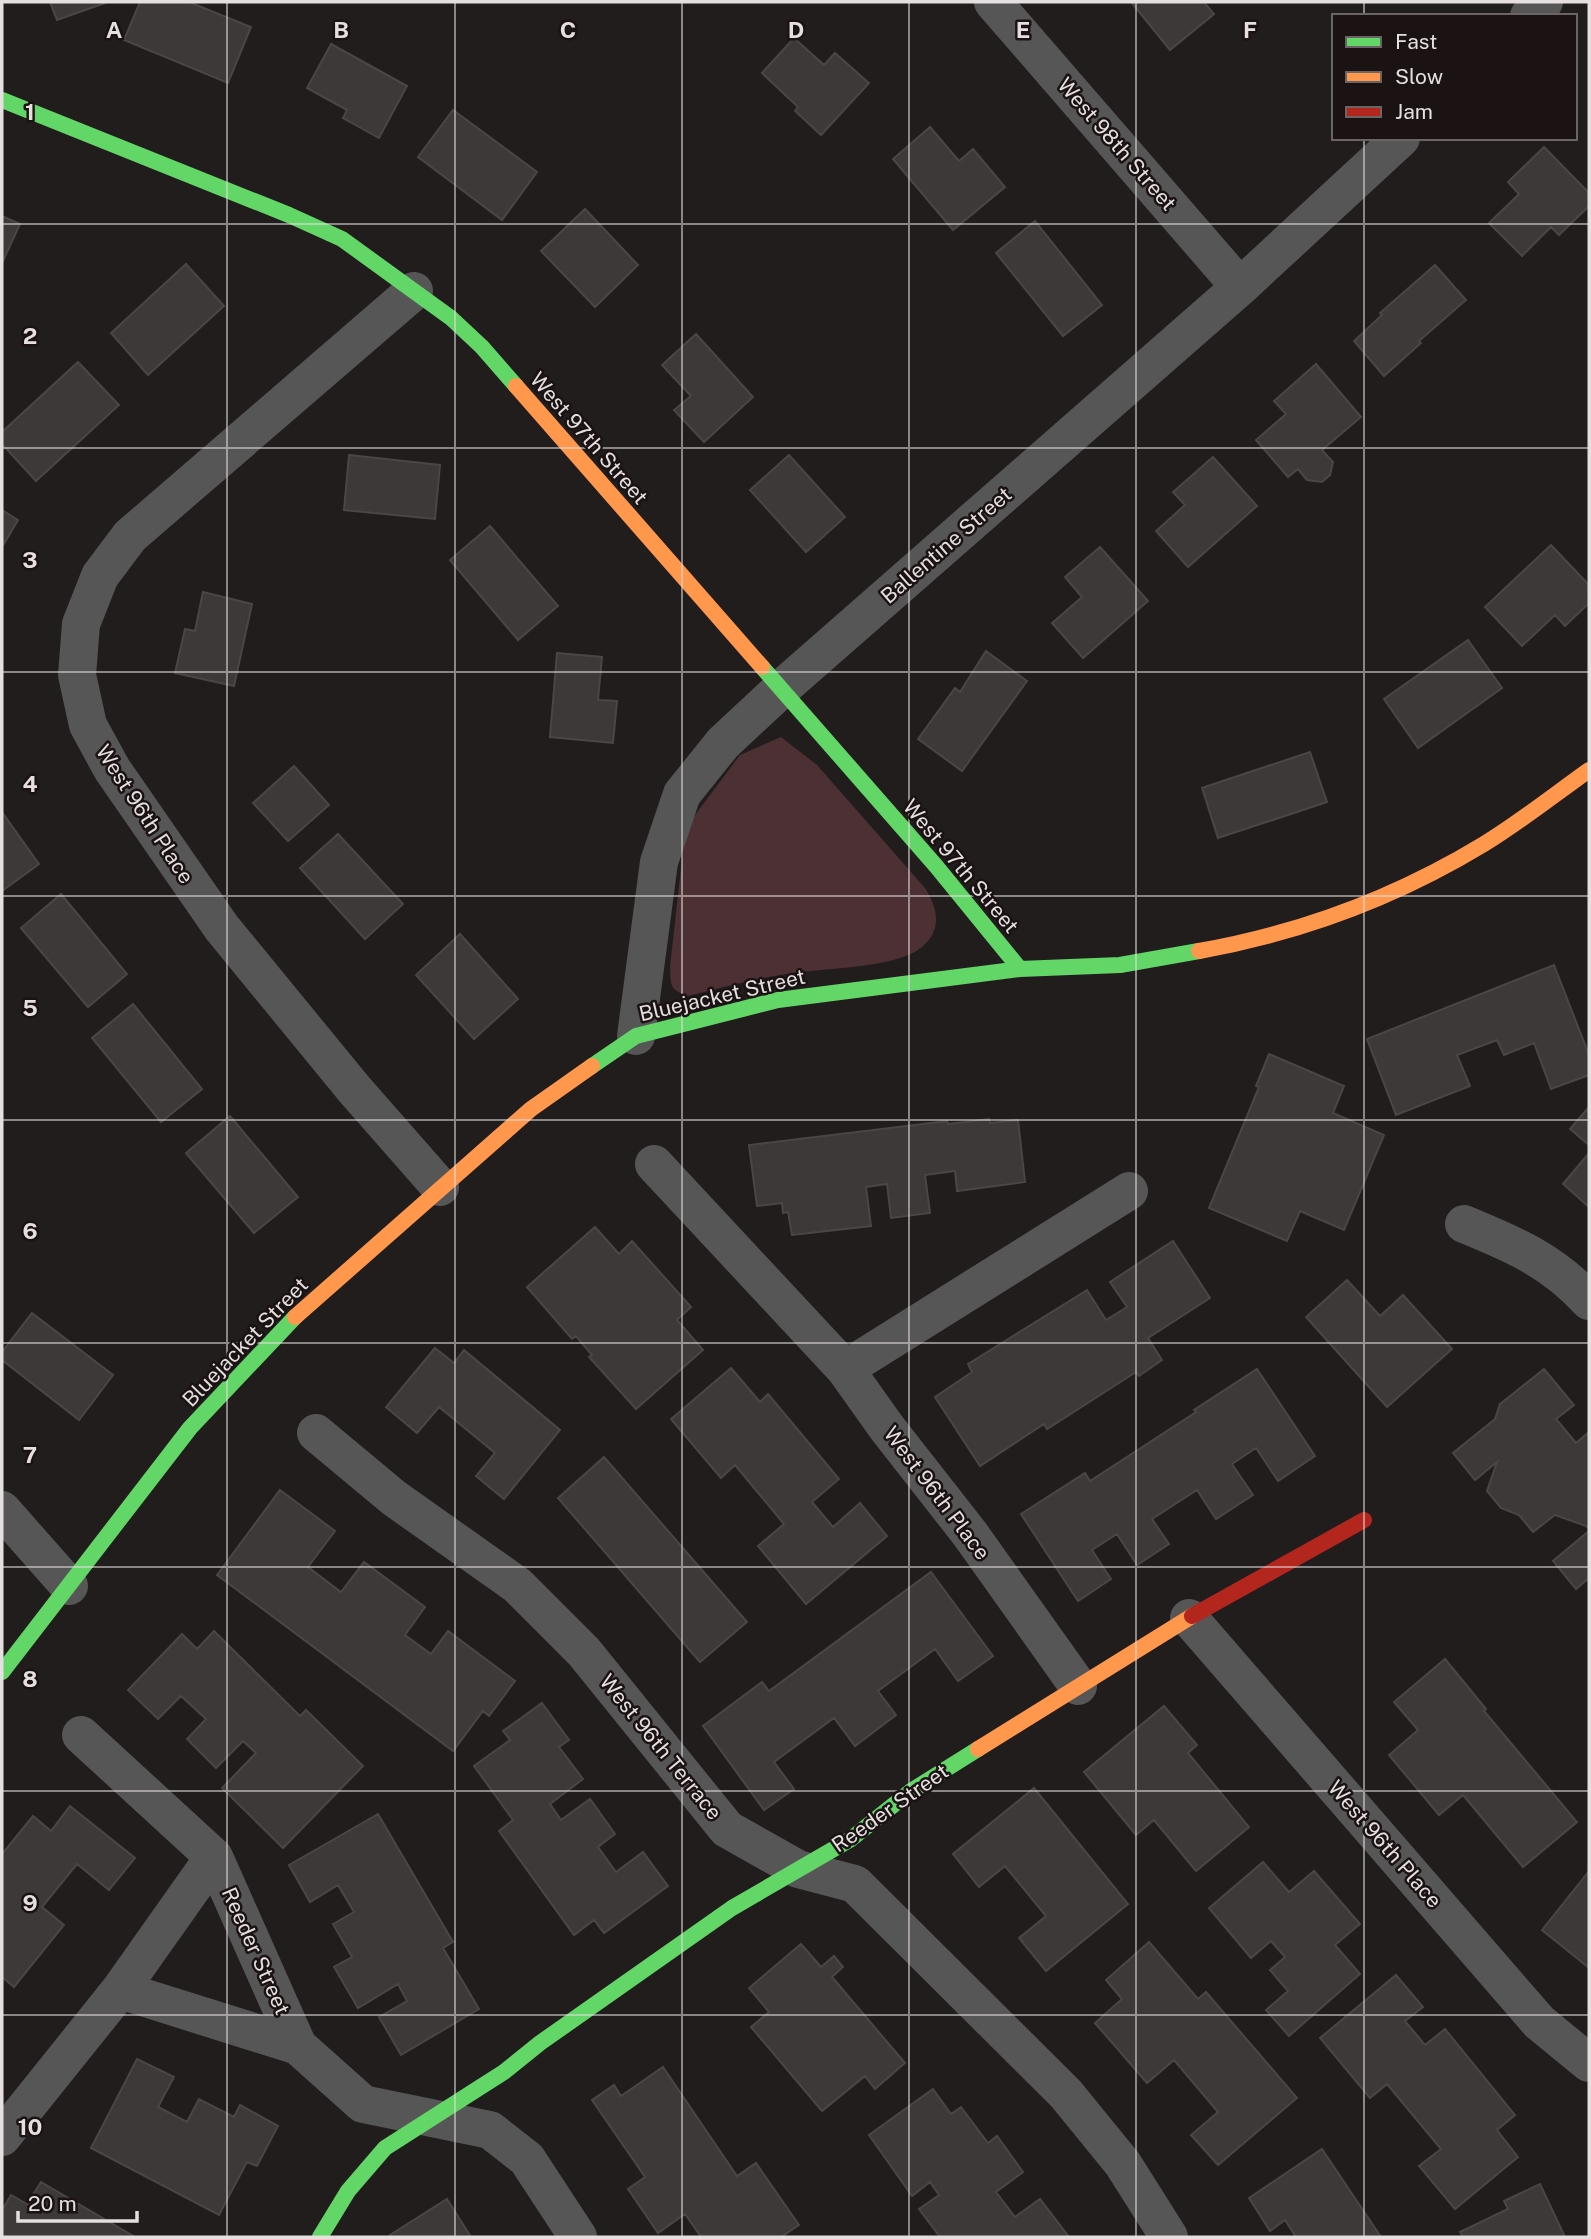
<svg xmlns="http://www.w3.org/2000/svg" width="1591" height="2239" viewBox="0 0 1591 2239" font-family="'Public Sans',sans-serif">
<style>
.green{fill:#4c3033}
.building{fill:#3d3939;stroke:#4a4646;stroke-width:2}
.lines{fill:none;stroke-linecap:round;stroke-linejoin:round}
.street{stroke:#565656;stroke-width:38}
.fast{stroke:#63d668;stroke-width:16}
.slow{stroke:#ff974d;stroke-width:16}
.jam{stroke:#b3261e;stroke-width:16}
.grid{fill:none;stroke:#e5dfdf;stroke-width:2;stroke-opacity:0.55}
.labels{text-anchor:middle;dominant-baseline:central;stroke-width:5;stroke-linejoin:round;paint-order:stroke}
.street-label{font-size:21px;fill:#e5dfdf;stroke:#1a1213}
.grid-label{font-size:23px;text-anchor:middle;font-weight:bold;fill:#e5dfdf;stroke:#1a1213;stroke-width:5;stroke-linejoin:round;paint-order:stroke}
</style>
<rect width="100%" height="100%" fill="#211d1d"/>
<path class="green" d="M781 737 817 765 925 888C937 907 943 929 923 946 900 968 826 968 793 973 758 978 723 987 688 996 669 989 671 986 670 967L684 841 692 819 740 755Z"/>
<path class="building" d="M50 2H108L57 20Z
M140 2H189L251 27 228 83 124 40Z
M1131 2H1204L1214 14 1170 50Z
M794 38 824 65 835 53 869 83 821 135 795 111 798 107 762 73Z
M331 44 407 86 379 138 343 118 347 110 307 88Z
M453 110 537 172 502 220 418 157Z
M930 127 959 161 973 149 1005 187 953 230 893 159Z
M1544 147 1589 193V206L1559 235 1551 227 1522 256 1489 223 1519 194 1508 182Z
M585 209 638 265 595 307 541 251Z
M2 216 20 224 2 263Z
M1035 221 1102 305 1063 336 996 253Z
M186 264 224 306 148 375 111 333Z
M1435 265 1466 300 1419 341 1421 343 1384 376 1354 341 1382 315 1380 313Z
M696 334 753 397 704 442 674 410 691 396 662 365Z
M78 362 119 405 36 481 2 444V432Z
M1316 364 1361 417 1322 450 1333 462 1330 475 1322 482 1307 480 1298 469 1288 477 1256 440 1286 414 1274 401Z
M349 455 440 465 435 519 344 510Z
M789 455 845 517 806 552 750 490Z
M1213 457 1257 506 1188 567 1156 531 1185 505 1173 492Z
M2 510 18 520 2 547Z
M490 526 558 606 518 640 450 560Z
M1551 545 1589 585V603L1565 626 1555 615 1522 646 1485 607Z
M1100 547 1148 601 1083 658 1052 623 1082 597 1065 577Z
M203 592 252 604 234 686 175 673 185 629 195 631Z
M1468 640 1502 688 1418 748 1384 699Z
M986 651 1027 681 962 771 918 739 955 688 960 692Z
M557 653 602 657 598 700 617 701 613 743 550 737Z
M1310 752 1327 802 1218 838 1202 788Z
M294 766 329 805 288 841 253 803Z
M2 812 39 864 2 891Z
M338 834 403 904 365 939 300 868Z
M61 894 127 974 88 1007 21 928Z
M460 934 518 999 474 1039 416 975Z
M1554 965 1589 1055V1075L1551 1089 1534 1043 1504 1055 1497 1040 1457 1055 1470 1086 1396 1115 1367 1039Z
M133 1004 202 1089 161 1122 92 1038Z
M1269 1054 1344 1086 1333 1113 1384 1135 1344 1230 1300 1211 1287 1241 1209 1208 1259 1087 1256 1086Z
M1589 1107V1145L1570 1129Z
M230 1116 298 1197 254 1233 186 1153Z
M989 1119 990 1123 1018 1120 1025 1182 957 1191 955 1171 925 1175 930 1213 891 1218 887 1184 866 1187 871 1226 792 1235 788 1212 783 1213 782 1203 757 1206 749 1145 947 1121 948 1124Z
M1589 1153V1207L1563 1184Z
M595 1227 619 1254 632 1241 691 1307 677 1320 703 1350 636 1409 589 1357 592 1355 576 1336 572 1339 527 1287Z
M1173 1241 1210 1298 1148 1338 1162 1360 1139 1376 1136 1372 1047 1429 1044 1424 980 1466 935 1397 972 1372 968 1364 1087 1290 1106 1320 1127 1307 1110 1282Z
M1347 1280 1380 1316 1403 1295 1452 1349 1387 1407 1306 1317Z
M32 1313 113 1375 79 1420 2 1360V1352Z
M435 1348 454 1363 464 1350 560 1430 504 1499 476 1476 495 1453 439 1407 417 1433 386 1407Z
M731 1368 760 1402 768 1394 839 1479 812 1502 833 1527 860 1503 887 1536 806 1604 758 1546 784 1524 735 1465 721 1478 671 1419Z
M1257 1369 1315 1456 1278 1481 1256 1448 1232 1464 1253 1495 1216 1519 1197 1490 1152 1519 1169 1544 1137 1565 1117 1534 1092 1550 1111 1579 1078 1601 1021 1514 1085 1473 1090 1481 1196 1412 1194 1410Z
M1544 1369 1574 1405 1556 1419 1576 1443 1589 1432V1529L1586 1526 1555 1515 1533 1532 1519 1515 1501 1508 1487 1491 1497 1462 1475 1480 1453 1453 1495 1419 1500 1404Z
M604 1457 747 1622 700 1662 558 1498Z
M280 1490 335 1531 308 1567 341 1592 364 1562 425 1607 405 1635 431 1654 448 1631 515 1681 489 1716 483 1711 453 1751 217 1575Z
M1589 1531V1578L1576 1589 1553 1561Z
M931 1572 993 1656 958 1681 935 1649 878 1691 896 1715 855 1746 834 1718 774 1762 794 1789 764 1810 703 1726 762 1682 769 1691Z
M214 1631 300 1716 306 1710 363 1766 283 1848 222 1788 256 1753 243 1741 216 1768 187 1739 206 1719 181 1696 158 1719 128 1690 182 1634 197 1649Z
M1445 1659 1486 1709 1484 1711 1577 1822 1523 1867 1463 1795 1439 1815 1389 1755 1418 1730 1394 1702Z
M542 1703 569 1740 559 1747 583 1779 550 1804 561 1820 590 1799 615 1834 598 1847 616 1872 643 1852 668 1886 604 1933 594 1920 574 1935 499 1831 513 1820 474 1766 510 1740 503 1731Z
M1164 1706 1197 1745 1188 1753 1249 1827 1196 1871 1154 1820 1136 1835 1084 1772Z
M1034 1788 1128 1904 1046 1971 1019 1938 1046 1916 1005 1866 979 1887 953 1854Z
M70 1806 135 1858 109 1890 77 1864 42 1907 64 1925 14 1987 2 1977V1854L33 1816 51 1831Z
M378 1814 453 1942 443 1948 479 2009 401 2055 379 2017 407 2001 398 1984 358 2008 334 1967 352 1957 333 1924 354 1912 338 1885 310 1902 289 1865Z
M1263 1862 1289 1892 1314 1871 1360 1924 1335 1945 1360 1974 1289 2036 1266 2010 1288 1991 1270 1970 1285 1957 1271 1941 1251 1958 1209 1908Z
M1589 1871V1968L1542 1930Z
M1149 1942 1198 1999 1206 1992 1297 2098 1218 2165 1191 2135 1218 2112 1174 2060 1147 2083 1095 2023 1122 1999 1106 1980Z
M801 1944 821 1967 834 1956 843 1967 832 1977 905 2063 875 2089 865 2076 822 2111 751 2027 769 2012 749 1988Z
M1396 1975 1423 2007 1405 2021 1425 2045 1445 2029 1515 2115 1497 2130 1518 2157 1455 2209 1419 2166 1441 2149 1387 2084 1370 2098 1320 2038Z
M137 2059 174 2077 158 2107 187 2122 199 2099 234 2117 240 2105 278 2126 257 2166 247 2162 219 2215 91 2148Z
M663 2067 737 2176 756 2163 799 2225 781 2237H701L685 2214 658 2233 628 2189 645 2177 592 2100 614 2085 621 2096Z
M933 2089 951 2114 961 2107 988 2143 997 2136 1023 2172 996 2192 1015 2217 1040 2199 1069 2237H940L919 2209 939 2195 930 2182 912 2196 869 2135Z
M1322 2149 1381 2237H1296L1285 2220 1270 2231 1249 2198Z
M41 2182 135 2237H2V2210L11 2195 27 2204Z
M1540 2184 1565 2237H1463L1460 2232 1508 2209 1504 2201Z
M447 2199 471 2237H391L390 2235Z"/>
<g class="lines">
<path class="street" d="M993 2 1240 287
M1529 16 1544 2
M414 291 130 536 100 576 81 624 77 675 88 725 112 769 222 928 354 1089 440 1187
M636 1036 659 862 682 794 723 743 781 689 1240 287 1401 138
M654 1164 845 1369 887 1428 970 1534 1078 1686
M1464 1224C1513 1244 1553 1261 1589 1301
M845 1369 1129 1191
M316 1433 394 1498 517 1585 584 1652 727 1829 798 1869 855 1884 1066 2094 1123 2164 1169 2237
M2 1510 69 1586
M1189 1618 1539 2022 1589 2063
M81 1735 214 1857
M120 1990 298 2046
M2 2137 120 1990 214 1857 298 2046 363 2104 490 2130 527 2159 578 2237"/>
<path class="fast" d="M2 100 289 215 342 239 451 318 482 347 516 386
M762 667 936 866 1020 969
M592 1066 636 1036 778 1000 1020 969 1120 965 1199 951
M2 1672 190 1428 295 1317
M320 2237 348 2191 385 2148 504 2072 540 2043 732 1908 851 1839 911 1791 978 1749"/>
<path class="slow" d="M516 386 762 667
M1199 951C1301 933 1395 898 1484 844 1520 822 1554 795 1589 770
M295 1317 531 1109 592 1066
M978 1749 1192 1616"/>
<path class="jam" d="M1192 1616 1364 1520"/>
</g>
<path class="grid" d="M227 2V2237M455 2V2237M682 2V2237M909 2V2237M1136 2V2237M1364 2V16M1364 138V2237M2 224H1589M2 448H1589M2 672H1589M2 896H1589M2 1120H1589M2 1343H1589M2 1567H1589M2 1791H1589M2 2015H1589"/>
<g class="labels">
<g class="street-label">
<text transform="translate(1117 144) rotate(49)">West 98th Street</text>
<text transform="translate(589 438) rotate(49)">West 97th Street</text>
<text transform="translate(946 545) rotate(-41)">Ballentine Street</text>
<text transform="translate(145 814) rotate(57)">West 96th Place</text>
<text transform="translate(961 866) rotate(50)">West 97th Street</text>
<text transform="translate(722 995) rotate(-13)">Bluejacket Street</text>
<text transform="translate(245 1342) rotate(-46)">Bluejacket Street</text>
<text transform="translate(937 1493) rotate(53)">West 96th Place</text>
<text transform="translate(661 1747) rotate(51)">West 96th Terrace</text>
<text transform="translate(890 1808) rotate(-35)">Reeder Street</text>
<text transform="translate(1385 1844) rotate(49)">West 96th Place</text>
<text transform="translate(256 1951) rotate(66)">Reeder Street</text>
</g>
</g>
<g class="grid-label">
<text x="114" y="38">A</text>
<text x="341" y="38">B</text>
<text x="568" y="38">C</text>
<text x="796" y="38">D</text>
<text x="1023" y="38">E</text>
<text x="1250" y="38">F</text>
<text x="30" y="120">1</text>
<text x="30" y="344">2</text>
<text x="30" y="568">3</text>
<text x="30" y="792">4</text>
<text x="30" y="1016">5</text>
<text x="30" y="1239">6</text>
<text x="30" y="1463">7</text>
<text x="30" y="1687">8</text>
<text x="30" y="1911">9</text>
<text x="30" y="2135">10</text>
</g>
<rect width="1591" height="2239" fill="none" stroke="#e5dfdf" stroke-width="7"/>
<rect x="1332" y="14" width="245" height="126" fill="#1a1213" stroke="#6b6465" stroke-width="2"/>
<rect x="1346" y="37" width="35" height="10" fill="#63d668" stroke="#6b6465" stroke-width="2"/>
<text x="1395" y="49" font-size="21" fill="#e5dfdf">Fast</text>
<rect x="1346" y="72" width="35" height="10" fill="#ff974d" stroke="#6b6465" stroke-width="2"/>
<text x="1395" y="84" font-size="21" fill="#e5dfdf">Slow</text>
<rect x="1346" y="107" width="35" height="10" fill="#b3261e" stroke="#6b6465" stroke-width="2"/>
<text x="1395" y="119" font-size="21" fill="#e5dfdf">Jam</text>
<path d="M18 2211v10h119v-10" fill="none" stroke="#e5dfdf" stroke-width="3.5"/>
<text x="28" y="2211" font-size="21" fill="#e5dfdf" stroke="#1a1213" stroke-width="5" paint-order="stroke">20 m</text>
</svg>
